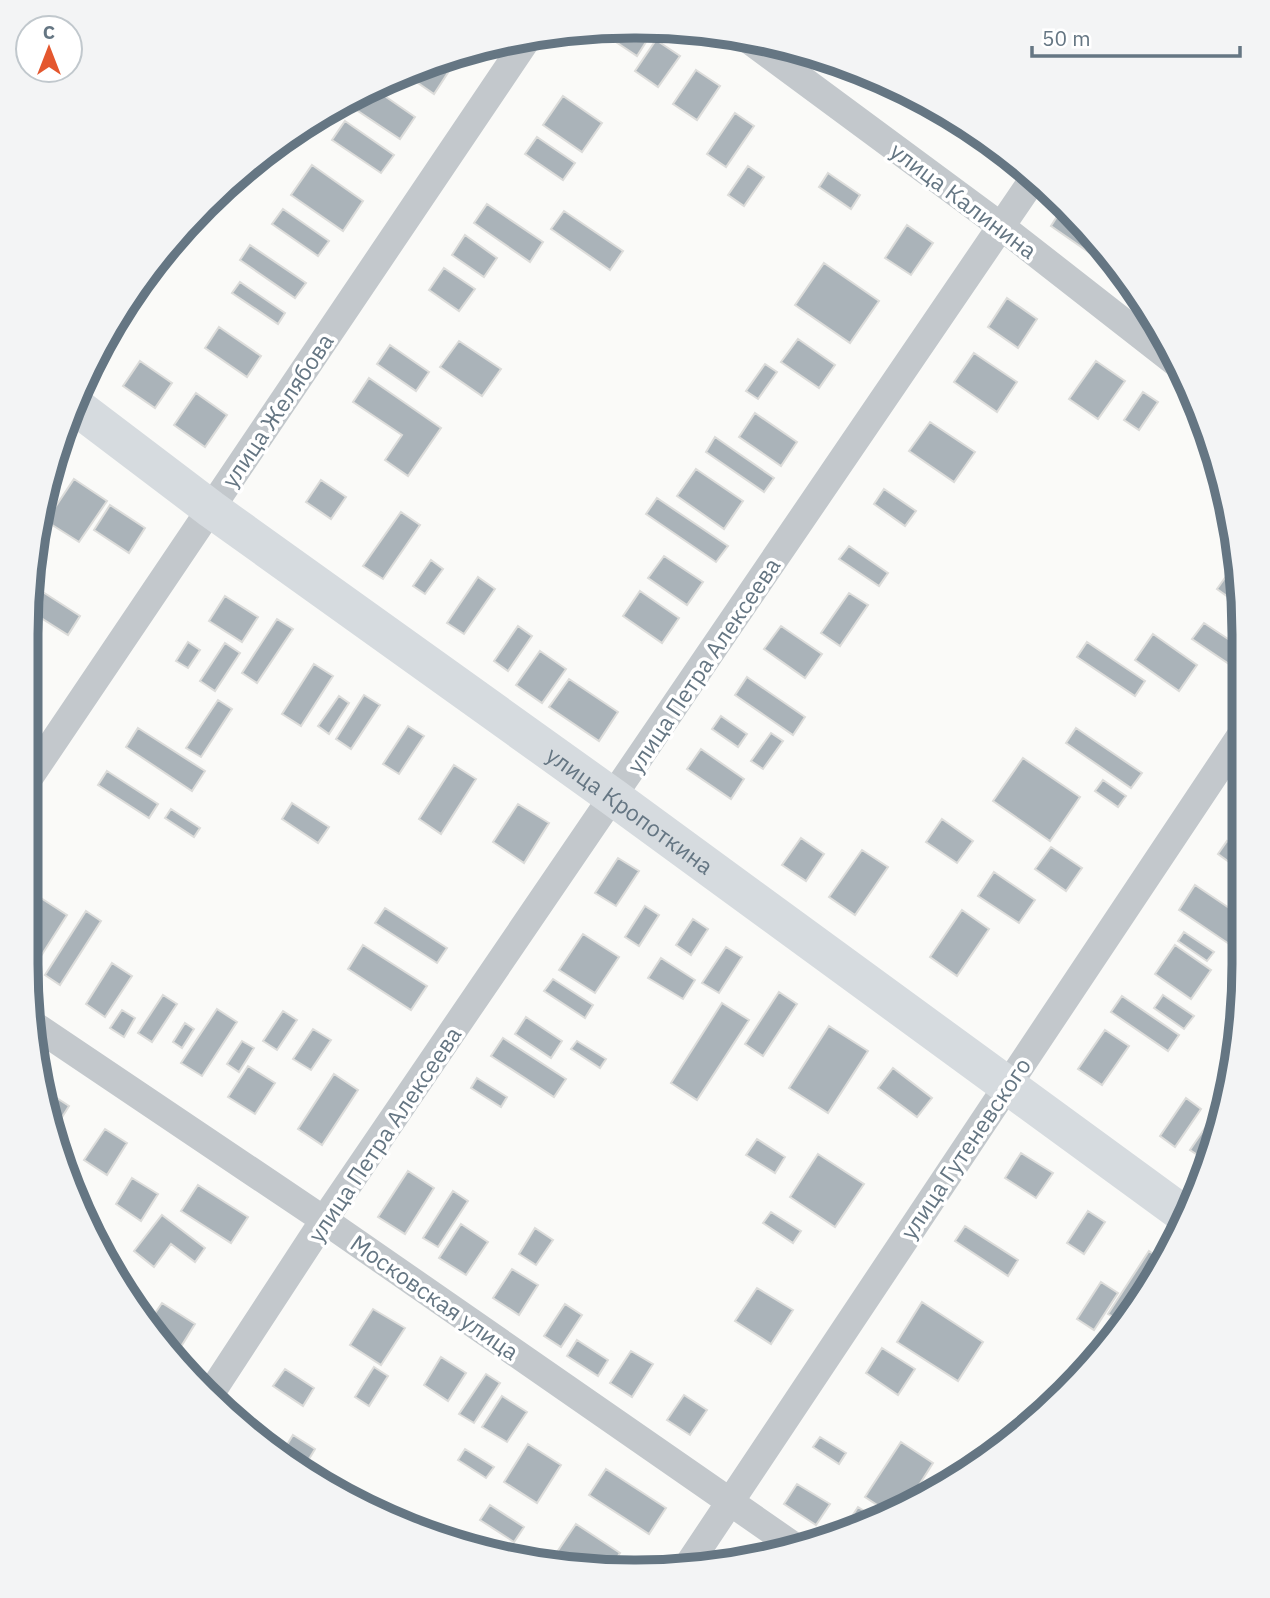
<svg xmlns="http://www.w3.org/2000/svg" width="1270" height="1598" viewBox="0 0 1270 1598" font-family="'IBM Plex Sans',sans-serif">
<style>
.building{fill:#aab3b9;stroke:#dcdcda;stroke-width:2}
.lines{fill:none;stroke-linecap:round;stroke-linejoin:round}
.minor{stroke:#c3c8cc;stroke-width:28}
.secondary{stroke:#d6dbdf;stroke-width:38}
.labels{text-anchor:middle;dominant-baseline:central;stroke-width:7;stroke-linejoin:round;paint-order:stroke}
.street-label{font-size:23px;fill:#657683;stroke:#fff}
.rim{fill:none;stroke:#657683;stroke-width:9}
</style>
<rect width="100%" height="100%" fill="#fafaf8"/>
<path class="building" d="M628 29 646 42 637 56 601 32Z
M656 40 680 56 658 87 635 71Z
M438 59 451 68 434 94 405 74Z
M696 70 720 86 697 120 673 104Z
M866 75 886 82 879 92 862 79Z
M373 88 415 117 400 139 349 105 355 97Z
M563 96 602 123 582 152 543 125Z
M735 113 754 126 726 167 707 154Z
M945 115 1000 149 996 155 943 118Z
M345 121 394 155 381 173 332 140Z
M537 137 575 163 563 180 525 154Z
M312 165 363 201 343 231 291 195Z
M748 166 764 177 744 206 728 195Z
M828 173 860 195 851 209 819 187Z
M487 204 543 242 530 262 474 223Z
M283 209 329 241 318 256 272 224Z
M564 211 623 251 610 270 551 229Z
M1058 215 1098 242 1090 253 1051 226Z
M907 225 933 243 911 275 885 258Z
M465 235 497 258 484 277 452 255Z
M250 245 306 283 295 298 240 260Z
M824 263 879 301 850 343 795 305Z
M444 268 475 289 459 311 429 290Z
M240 282 285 313 278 324 232 293Z
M1007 298 1037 319 1018 348 988 327Z
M219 327 261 356 247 377 205 348Z
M798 339 835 365 819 388 781 362Z
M459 341 501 369 482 396 440 367Z
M390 345 429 372 416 391 377 364Z
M974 353 1017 382 997 412 954 382Z
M140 361 172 383 155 408 123 386Z
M1096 361 1125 381 1098 419 1069 399Z
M765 364 777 372 758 399 746 391Z
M369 378 441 428 408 476 385 460 402 435 353 402Z
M1143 392 1158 402 1139 430 1124 420Z
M196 393 227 415 205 447 174 425Z
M755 413 797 442 781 466 739 437Z
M930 422 975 452 954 482 909 451Z
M715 437 774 478 764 492 706 452Z
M696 469 743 501 724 529 677 496Z
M74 479 107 501 79 542 46 521Z
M321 480 346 497 331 519 306 502Z
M884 489 916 511 905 526 874 504Z
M657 498 728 546 716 562 646 514Z
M110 505 145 528 129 553 94 530Z
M401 512 420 525 383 579 363 566Z
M849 546 888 573 879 586 839 559Z
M664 556 703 582 687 605 648 578Z
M431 560 443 569 425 594 413 586Z
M1237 561 1242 595V607L1217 589Z
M478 577 495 589 464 634 447 623Z
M32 585 80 616 68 635 27 609 28 596Z
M640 591 679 618 662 643 623 616Z
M849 593 868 605 840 646 821 633Z
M225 596 258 617 242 642 209 621Z
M277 619 293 629 257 683 242 673Z
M1204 623 1243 649 1232 666 1192 639Z
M518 626 532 636 508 671 494 661Z
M781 626 822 654 805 678 764 649Z
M1153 634 1197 665 1179 691 1135 660Z
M188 642 200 650 188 668 176 661Z
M1087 642 1145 681 1135 696 1077 657Z
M225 643 240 653 215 691 200 681Z
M540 651 566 669 542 703 516 685Z
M314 664 333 676 301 726 282 714Z
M747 677 805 717 793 735 735 695Z
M569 679 618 712 599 741 549 707Z
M364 695 380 705 351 749 336 739Z
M339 696 349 703 329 734 318 726Z
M218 700 232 709 201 757 186 748Z
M721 716 747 734 738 747 712 729Z
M408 726 424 736 399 774 383 764Z
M138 728 205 771 192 791 126 747Z
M1076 728 1142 773 1131 788 1066 743Z
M771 733 783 741 763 769 751 761Z
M701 749 744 779 731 799 687 769Z
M1023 758 1080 797 1050 841 993 801Z
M454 765 476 779 441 834 419 819Z
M107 771 158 804 149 818 98 785Z
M1103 780 1126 796 1118 807 1095 791Z
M292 803 329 827 318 843 282 819Z
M518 804 549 823 524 863 493 842Z
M171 809 200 828 194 837 165 818Z
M942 819 973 841 957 863 926 842Z
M801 838 824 854 806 881 782 865Z
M1227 841 1243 853V872L1218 854Z
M1051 847 1082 868 1066 891 1035 869Z
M862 850 888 867 855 915 829 897Z
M618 858 639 871 616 906 595 893Z
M994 872 1035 900 1019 923 978 896Z
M1195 885 1244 918V936L1235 948 1179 910Z
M27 889 67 915 41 956 26 947Z
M645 906 659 915 639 946 625 937Z
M385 908 447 948 437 963 375 923Z
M962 910 989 929 957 976 930 957Z
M86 911 101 921 60 985 45 975Z
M693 919 708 929 691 955 676 945Z
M1184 932 1214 952 1207 961 1178 941Z
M583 934 619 957 595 993 559 970Z
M363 945 427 986 411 1010 348 969Z
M1175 945 1211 970 1191 999 1155 974Z
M726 947 742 957 719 993 702 983Z
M661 958 695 980 683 999 648 978Z
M112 963 132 976 105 1017 86 1004Z
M553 979 593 1005 585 1018 544 991Z
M779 992 797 1004 763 1056 745 1044Z
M163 995 177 1004 152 1042 138 1033Z
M1163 995 1194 1016 1184 1029 1154 1008Z
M1122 996 1179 1035 1168 1051 1111 1012Z
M722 1003 749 1020 697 1100 671 1083Z
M217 1009 237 1022 202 1076 181 1063Z
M122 1010 135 1018 124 1037 110 1028Z
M283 1011 297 1020 277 1050 263 1041Z
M526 1017 562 1041 551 1058 515 1034Z
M185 1023 194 1029 182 1048 173 1042Z
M829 1026 868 1051 828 1113 789 1088Z
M313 1029 331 1040 311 1070 293 1059Z
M1105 1030 1129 1046 1102 1085 1078 1069Z
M503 1038 566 1079 554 1097 491 1056Z
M242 1041 254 1048 239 1072 227 1064Z
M577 1041 606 1059 600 1068 571 1049Z
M248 1066 275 1083 255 1114 228 1097Z
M893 1068 932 1098 917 1117 878 1088Z
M334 1074 358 1090 322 1145 298 1129Z
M477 1078 507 1097 501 1107 471 1088Z
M43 1089 69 1106 52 1133 47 1120Z
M1227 1096H1228L1208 1162 1190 1150Z
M1186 1098 1201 1109 1175 1147 1160 1136Z
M105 1129 127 1143 107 1175 84 1160Z
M757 1139 785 1157 775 1173 746 1155Z
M1021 1153 1053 1173 1036 1198 1005 1178Z
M818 1154 864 1184 835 1227 790 1197Z
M408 1171 434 1188 405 1234 378 1217Z
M132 1178 158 1194 141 1221 116 1204Z
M198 1185 248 1217 231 1243 181 1211Z
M453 1191 468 1201 438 1247 423 1238Z
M1088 1211 1105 1222 1084 1254 1067 1243Z
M771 1212 801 1231 793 1243 763 1223Z
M162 1215 205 1248 195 1262 171 1244 154 1267 134 1251Z
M461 1224 488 1242 466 1275 439 1258Z
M965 1226 1018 1260 1008 1276 955 1241Z
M535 1228 553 1240 536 1265 519 1254Z
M1149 1251 1161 1259 1122 1322 1108 1314Z
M512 1269 538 1285 519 1315 493 1298Z
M1101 1282 1118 1293 1094 1330 1077 1319Z
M757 1288 793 1310 771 1344 735 1321Z
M922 1302 983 1342 958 1381 897 1342Z
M162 1303 195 1324 177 1353 169 1348 149 1322Z
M565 1304 582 1315 561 1347 544 1336Z
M373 1309 405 1328 381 1365 350 1345Z
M577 1340 608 1360 598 1376 567 1356Z
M882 1348 915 1369 898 1395 866 1373Z
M631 1351 653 1364 632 1397 610 1383Z
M441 1357 466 1373 448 1401 424 1385Z
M374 1367 388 1376 369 1406 355 1397Z
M285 1369 314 1388 303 1406 273 1386Z
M486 1374 500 1383 474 1423 459 1414Z
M684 1395 707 1410 690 1435 667 1420Z
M502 1396 527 1412 507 1442 482 1427Z
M293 1435 315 1449 303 1469 282 1453Z
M820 1437 846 1453 839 1464 813 1447Z
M901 1442 933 1463 907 1504 888 1512 865 1497Z
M528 1444 561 1465 537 1503 504 1482Z
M465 1449 494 1467 486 1478 458 1460Z
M606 1469 666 1508 649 1534 589 1495Z
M797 1484 830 1504 816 1525 784 1504Z
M490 1505 524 1527 514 1542 480 1520Z
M858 1507 874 1517 843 1530Z
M576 1524 620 1553 610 1568 576 1564 557 1552Z"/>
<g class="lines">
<path class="minor" d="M749 40 1002 227 1176 363
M27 781 528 38
M34 1025 324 1220 798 1549
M209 1396 324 1220 1034 178
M688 1565 1243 732"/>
<path class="secondary" id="s1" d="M74 405 211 509 613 797 1186 1216"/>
</g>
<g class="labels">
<g class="street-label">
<text transform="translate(964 200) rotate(37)">улица Калинина</text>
<text transform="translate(277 410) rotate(-56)">улица Желябова</text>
<text transform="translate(703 665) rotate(-56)">улица Петра Алексеева</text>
<text stroke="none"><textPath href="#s1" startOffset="688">улица Кропоткина</textPath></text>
<text transform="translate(384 1134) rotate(-56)">улица Петра Алексеева</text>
<text transform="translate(965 1148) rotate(-56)">улица Гутеневского</text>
<text transform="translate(435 1297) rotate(35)">Московская улица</text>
</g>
</g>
<path d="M0 0H1270V1598H0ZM634 38H636A596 596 0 0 1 1232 634V964A596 596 0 0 1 636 1560H634A596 596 0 0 1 38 964V634A596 596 0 0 1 634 38Z" fill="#f3f4f5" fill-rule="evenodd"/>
<path class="rim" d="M634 38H636A596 596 0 0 1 1232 634V964A596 596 0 0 1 636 1560H634A596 596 0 0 1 38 964V634A596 596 0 0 1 634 38Z"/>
<g transform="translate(49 49)"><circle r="33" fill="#ffffff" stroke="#c1c8cd" stroke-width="2"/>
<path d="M0-5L12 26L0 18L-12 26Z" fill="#e4572e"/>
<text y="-10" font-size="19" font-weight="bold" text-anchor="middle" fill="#657683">С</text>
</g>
<path d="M1032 46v10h208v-10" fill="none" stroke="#657683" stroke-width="3.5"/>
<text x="1042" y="46" font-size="21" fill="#657683" stroke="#ffffff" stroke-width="5" paint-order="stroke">50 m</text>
</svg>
